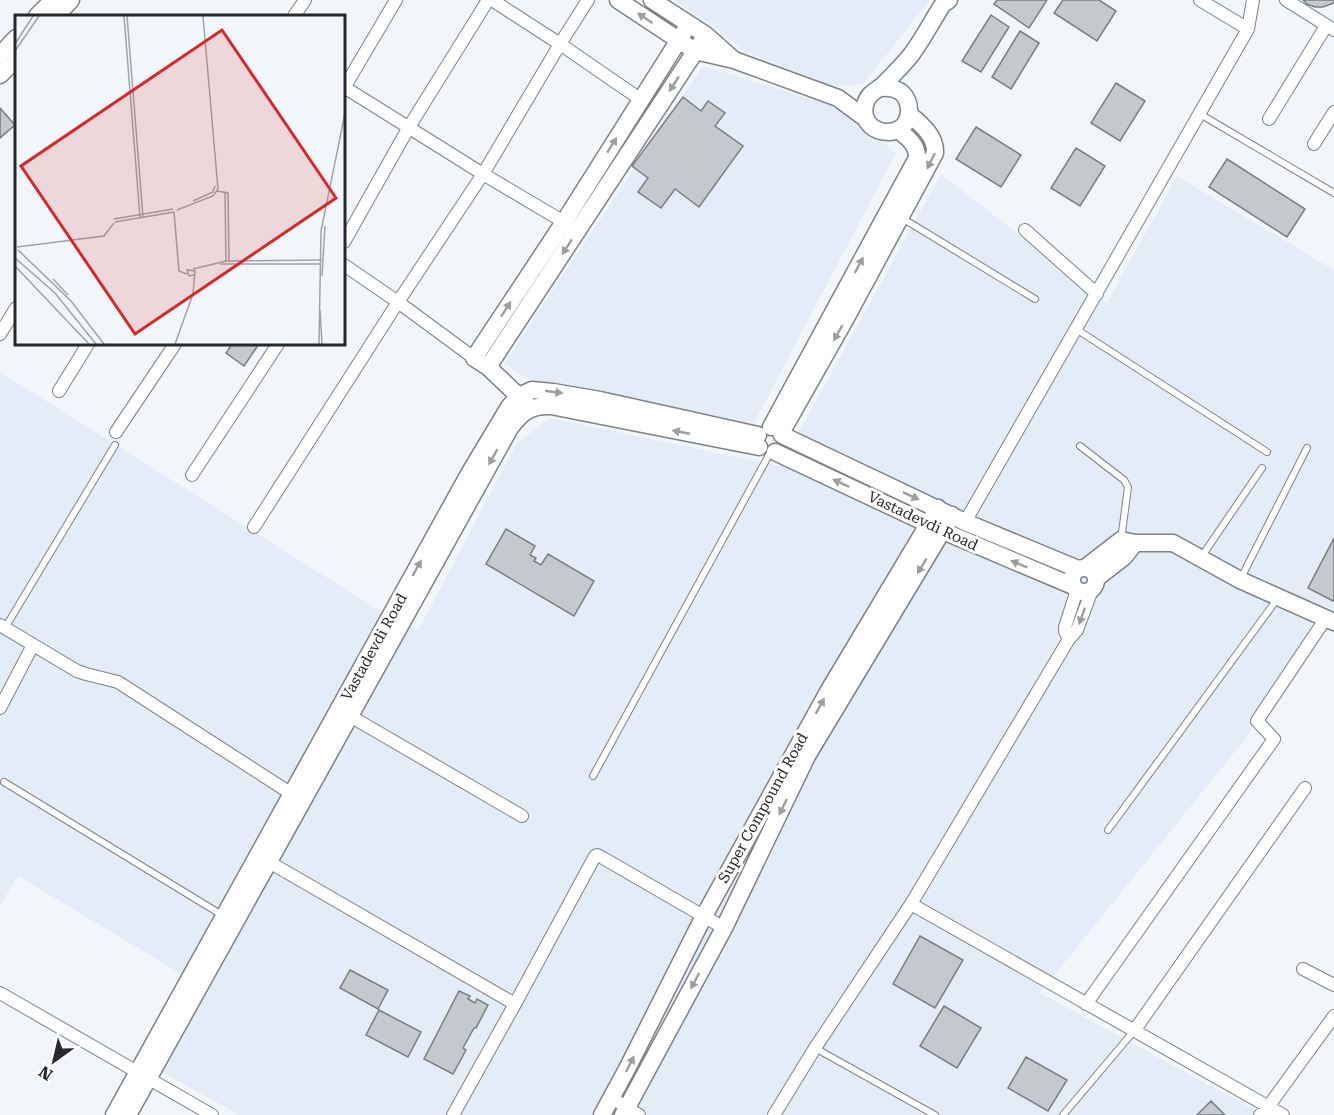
<svg xmlns="http://www.w3.org/2000/svg" width="1334" height="1115" viewBox="0 0 1334 1115" font-family="'Roboto Serif',serif">
<style>
.built{fill:#e4ecf8}
.building{fill:#c5c9ce;stroke:#7a7e82;stroke-width:1.5}
.lines{fill:none;stroke-linecap:round;stroke-linejoin:round}
.lane-casing{stroke:#7f8287;stroke-width:8}
.street-casing{stroke:#7f8287;stroke-width:14}
.secondary-casing{stroke:#7f8287;stroke-width:19}
.lane{stroke:#fff;stroke-width:6}
.street{stroke:#fff;stroke-width:12}
.secondary{stroke:#fff;stroke-width:16}
.oneway{fill:#9e9e9f}
.labels{text-anchor:middle;dominant-baseline:central;stroke-width:6;stroke-linejoin:round;paint-order:stroke}
.street-label{font-size:15px;fill:#27282a;stroke:#fff}
.inset-road{fill:none;stroke:#a1a4a7;stroke-width:1.5}
.view{fill:#d62828;fill-opacity:0.15;stroke:#d62828;stroke-width:3}
.inset-edge{fill:none;stroke:#27282a;stroke-width:3}
</style>
<rect width="100%" height="100%" fill="#f2f6fb"/>
<path class="built" d="M673 0H930L863 84 835 87 746 52 709 23Z
M703 66 844 109 896 153 754 423 526 378 504 363Z
M941 174 1107 303 1177 176 1334 270V610L1323 605 1246 738 1040 993 1264 1115H240L161 1072 183 975 18 876 0 905V372L380 611 418 631 517 443 550 418 780 466Z"/>
<path class="building" d="M997 0H1047L1029 28 994 4Z
M1063 0H1099L1116 11 1097 41 1054 13Z
M1303 0H1334V3L1323 7H1315L1307 4Z
M991 15 1009 27 981 72 962 61Z
M1020 31 1039 43 1011 89 992 77Z
M1116 83 1145 101 1120 141 1091 123Z
M683 97 701 111 708 101 725 113 715 126 743 146 699 207 675 189 661 208 638 192 648 178 632 166Z
M0 108 15 125 0 138Z
M976 127 1021 155 1001 187 956 159Z
M1076 148 1105 166 1080 206 1051 188Z
M1227 159 1305 209 1287 237 1209 187Z
M232 344H259L244 366 226 353Z
M506 529 535 546 530 555 536 558 534 561 541 565 548 554 594 581 574 616 486 564Z
M1334 538V600L1333 601 1308 588Z
M920 936 963 960 935 1008 893 984Z
M350 970 388 990 378 1009 340 988Z
M459 991 470 996 468 999 475 1003 477 999 488 1005 476 1028H474L463 1048 466 1050 453 1074 424 1059Z
M944 1006 981 1028 957 1068 920 1046Z
M379 1010 421 1032 408 1057 366 1035Z
M1026 1057 1067 1080 1048 1111 1008 1088Z
M1211 1101 1225 1115H1197Z"/>
<g class="lines">
<defs>
<path id="lane" d="M1200 114 1334 193
M902 218 1035 299
M1076 329 1267 452
M1080 446 1124 480 1128 487 1121 540
M1202 556 1262 468
M1240 580 1307 448
M5 628 115 445
M593 776 770 453
M4 782 222 915
M1108 830 1278 598
M815 1048 935 1115
M1063 1115 1134 1031"/>
<path id="street" d="M492 0 560 44 640 99
M1286 0 1334 30
M294 16 305 0
M1248 29 1253 0
M344 87 483 174 564 222
M344 88 396 0
M1269 119 1326 26
M1314 144 1334 112
M1025 230 1097 294
M344 242 409 127 488 0
M344 265 398 302 474 358
M0 334 16 308
M59 391 88 344
M116 432 175 344
M192 475 278 344
M965 522 1248 29 1200 0
M254 527 398 302 483 174 560 44 588 0
M0 625 77 671 86 674 118 682 298 798
M1069 639 1065 631V627L1077 590
M0 708 33 645
M350 716 522 816
M269 862 515 1004
M911 904 1283 1115
M1303 969 1334 985
M0 993 212 1115
M1086 1004 1274 739 1257 721 1326 618
M1134 1031 1305 788
M612 1098 639 1115
M453 1115 515 1004 595 856 597 855 603 858 724 928
M774 1115 815 1048 911 904 1069 639 1077 630 1092 590
M1260 1115 1268 1107 1334 1016"/>
<path id="secondary" d="M618 0 695 51 734 60 838 98 865 118
M652 0 706 35 734 60
M37 16 53 0
M56 16 71 0
M0 55 16 38
M0 75 16 59
M880 88C888 87 896 88 902 93 907 98 909 104 909 110 909 145 854 135 866 102 869 92 879 90 885 83 894 74 903 65 911 55 923 39 932 21 943 4L949 0
M488 367 706 35
M527 404 488 367 474 358 564 222 689 24
M771 427 917 158C918 145 907 137 898 130
M781 433 846 318 935 153C936 136 921 124 909 114
M782 435 965 522 1078 569
M775 452 943 531 1073 586
M1086 567 1121 540 1135 543H1173L1240 580 1334 622
M1072 580a12 12 0 1 1 24 0a12 12 0 1 1-24 0Z
M1097 578 1124 557 1135 543
M114 1115 470 472 509 407 519 396 532 390 553 392 600 400 758 435
M128 1115 510 428C522 412 531 405 551 406L759 447
M602 1115 628 1067 704 916 829 690 938 508
M623 1115 724 928 807 756 952 515"/>
</defs>
<use href="#lane" class="lane-casing"/>
<use href="#street" class="street-casing"/>
<use href="#secondary" class="secondary-casing"/>
<use href="#lane" class="lane"/>
<use href="#street" class="street"/>
<use href="#secondary" class="secondary"/>
</g>
<defs><path id="oneway-solid" d="M-6-.8H1V-3.2L6.5 0L1 3.2V.8H-6Z" transform="scale(1.5)"/></defs>
<g class="oneway">
<use href="#oneway-solid" transform="translate(645 18) rotate(-146)"/>
<use href="#oneway-solid" transform="translate(674 84) rotate(123)"/>
<use href="#oneway-solid" transform="translate(612 145) rotate(-58)"/>
<use href="#oneway-solid" transform="translate(931 161) rotate(116)"/>
<use href="#oneway-solid" transform="translate(567 247) rotate(123)"/>
<use href="#oneway-solid" transform="translate(859 265) rotate(-62)"/>
<use href="#oneway-solid" transform="translate(506 309) rotate(-57)"/>
<use href="#oneway-solid" transform="translate(838 333) rotate(120)"/>
<use href="#oneway-solid" transform="translate(554 392) rotate(8)"/>
<use href="#oneway-solid" transform="translate(681 432) rotate(-169)"/>
<use href="#oneway-solid" transform="translate(493 457) rotate(119)"/>
<use href="#oneway-solid" transform="translate(841 483) rotate(-155)"/>
<use href="#oneway-solid" transform="translate(911 496) rotate(25)"/>
<use href="#oneway-solid" transform="translate(1019 564) rotate(-158)"/>
<use href="#oneway-solid" transform="translate(922 566) rotate(121)"/>
<use href="#oneway-solid" transform="translate(417 568) rotate(-61)"/>
<use href="#oneway-solid" transform="translate(1082 616) rotate(110)"/>
<use href="#oneway-solid" transform="translate(820 706) rotate(-61)"/>
<use href="#oneway-solid" transform="translate(783 807) rotate(116)"/>
<use href="#oneway-solid" transform="translate(695 981) rotate(118)"/>
<use href="#oneway-solid" transform="translate(630 1064) rotate(-63)"/>
</g>
<g class="labels">
<g class="street-label">
<text transform="translate(923 521) rotate(25)">Vastadevdi Road</text>
<text transform="translate(374 647) rotate(-61)">Vastadevdi Road</text>
<text transform="translate(763 808) rotate(-61)">Super Compound Road</text>
</g>
</g>
<g transform="translate(15 15)">
<rect width="330" height="330" fill="#f2f6fb"/>
<path class="inset-road" d="M109 1 125 202M112 1 128 202M0 29 18 1M0 36 24 1M202 176 213 178 214 246M210 178 211 246M178 186 198 177 200 171M162 195 198 181 203 174 188 1M159 197 164 256 172 259M99 204 158 194M100 207 159 197M2 232 89 221 99 208M3 235 56 286 89 329M0 243 40 278 81 329M205 249H305M0 251 74 329M178 254 211 246 307 245M307 261 310 211M38 264 53 280M305 295 307 329M160 329 178 279 180 256 172 255 174 261 179 260M304 329 306 216 330 98"/>
<path class="view" d="M207 15 321 183 120 319 6 151Z"/>
<rect width="330" height="330" class="inset-edge"/>
</g>
<g transform="translate(54 1061) rotate(214)" stroke="#ffffff" stroke-width="4.5" paint-order="stroke">
<path d="M0-4.5L10 22L0 15L-10 22Z" fill="#27282a"/>
<text y="-9" font-size="16" font-weight="bold" text-anchor="middle" fill="#27282a">N</text>
</g>
</svg>
